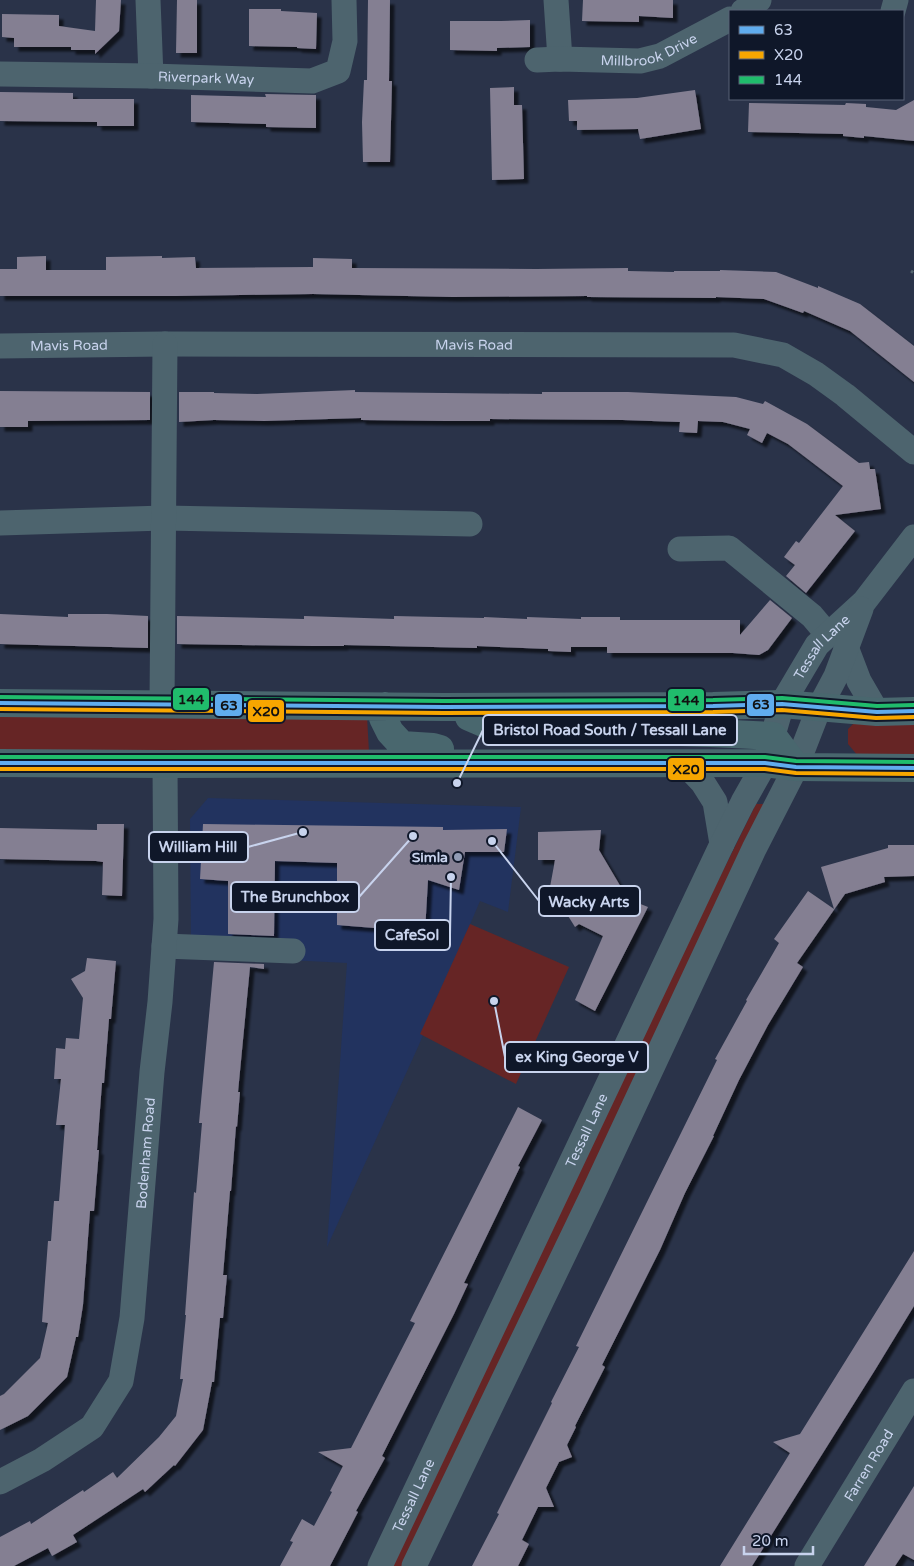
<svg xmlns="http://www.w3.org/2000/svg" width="914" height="1566" viewBox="0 0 914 1566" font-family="'Varela Round',sans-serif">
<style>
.built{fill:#22335f}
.green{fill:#662525}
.building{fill:#847f92;filter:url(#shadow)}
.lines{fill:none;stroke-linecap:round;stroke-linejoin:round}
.path{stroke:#556670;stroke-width:3;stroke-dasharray:2.5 2.5;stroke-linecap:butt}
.minor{stroke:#4d646e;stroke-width:25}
.highway{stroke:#49676e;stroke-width:28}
.bus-1-casing{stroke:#0f1729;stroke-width:8}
.bus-2-casing{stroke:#0f1729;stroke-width:8}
.bus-3-casing{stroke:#0f1729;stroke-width:8}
.bus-1{stroke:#60acee;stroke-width:4}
.bus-2{stroke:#f7a600;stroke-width:4}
.bus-3{stroke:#20bc6c;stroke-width:4}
.poi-dot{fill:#919bb4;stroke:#0f1729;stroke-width:2}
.labels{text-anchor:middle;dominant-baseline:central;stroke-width:5;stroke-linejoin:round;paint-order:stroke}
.street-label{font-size:14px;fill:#c8d3ed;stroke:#0f1729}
.poi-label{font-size:14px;font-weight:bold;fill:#c8d3ed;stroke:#0f1729;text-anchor:end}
.leader{fill:none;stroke:#c8d3ed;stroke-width:2}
.callout-dot{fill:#c8d3ed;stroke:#0f1729;stroke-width:2}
.callout{fill:#0f1729;stroke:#c8d3ed;stroke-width:2}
.callout-label{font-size:15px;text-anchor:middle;font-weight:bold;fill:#c8d3ed}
.line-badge{stroke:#0f1729;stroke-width:2}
.pale-badge-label{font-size:14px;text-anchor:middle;font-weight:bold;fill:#111}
</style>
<defs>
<filter id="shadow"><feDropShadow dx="4.5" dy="4.5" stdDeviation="1" flood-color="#0009"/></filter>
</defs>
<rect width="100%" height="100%" fill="#2a3349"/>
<path class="built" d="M208 798 521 807 508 912 480 901 418 1047 327 1247 347 963 191 955 190 819Z"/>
<path class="green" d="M0 712 367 716 369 752 0 750Z
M914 720V755L858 756 848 744V729L855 722Z
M756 804H765L405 1566H384L559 1203Z
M470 924 569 967 516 1084 420 1034Z"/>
<path class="building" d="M96 0H121L119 31 95 54V50H71V47H14V38L2 37V14L59 15V26L95 31Z
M177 0H197V53H176Z
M368 0H390L389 81H392L390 162H363L362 122 364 80H367Z
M583 0H673V18L639 16V22L582 21Z
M249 9H281V11L317 13 316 49 297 48V47L249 46Z
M530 20V47L497 48V51L450 50V21H501Z
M514 87V105H522L524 179 492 180 490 88Z
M695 90 701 129 640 139 638 129 577 130V121H569L568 100 637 98Z
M0 92 73 93V99H134V126H97V122L0 121Z
M265 94 316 95V128L266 127V124L191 122V95L266 97Z
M914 100V141L864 136V138L843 136V134L748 132 749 103 845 105 846 103 866 104V107L896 110Z
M46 256V270H106V257L162 256V258L195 257 196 268 313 267V258L352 259V268L536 269 628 268V271L674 272V271H720V270L776 272 818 288V286L860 304 914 346V382L850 331 804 311 803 313 764 299 716 297V298L587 297V296L453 297 313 294 176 296H0V269H17V257Z
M355 390V392L542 394V392H628L736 397 763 404 765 401 807 424 859 463 869 462 870 469H875L881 509 835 515 855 531 806 593 786 576 795 565 784 557 796 541 799 543 843 486 788 444 767 433 762 443 747 435 750 429 723 422 698 421 697 433 679 432 680 422 623 420 490 419V421H446L361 420V418L264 421 214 420 179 422V392H214V393L257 394Z
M0 391 150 392V420L28 421V427H0Z
M770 600 792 618 768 650 759 655 733 653H607V647H571V652L548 651V649L477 646V648L344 645V646H313L177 644V616L304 619V616L394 619V616L484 618V617L527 619V617L581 619V617H620V620H740V635Z
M0 614 68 617V614H107L148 616V648L0 644Z
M97 824H124L122 896 102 895 103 862 96 861 0 859V828L97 830Z
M203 824 443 827V830L507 829 504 852H465L459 890 428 880 425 932 337 925V863L275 861 274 936 228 934V881L200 879Z
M601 830 599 850 628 899 648 907 595 1011 575 1000 603 936 579 924 575 927 550 887 555 860H538V832Z
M888 845H914V876L884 877 885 882 845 894 797 963 803 967 768 1025 739 1080 713 1136H714L685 1193 660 1250 602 1365 605 1367 575 1426 576 1427 567 1445 572 1457 559 1462 546 1488 554 1507H538L522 1540 529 1544 518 1566H472L499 1514 497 1513 552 1403 551 1402 579 1347 576 1346 717 1060 715 1059 747 1001 746 1000 779 943 774 939 808 891 834 909 821 867 888 848Z
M87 958 116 961 111 1019H109L104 1083H102L97 1150H99L94 1211H90L83 1305 78 1337H76L67 1377 28 1416 0 1430V1396L4 1394 40 1358 48 1323 42 1322 48 1241H51L54 1201H59L65 1125H56L61 1079H54L56 1048 65 1049 66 1038 79 1039 83 998 71 979 85 971Z
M214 962 264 964V969L250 967 238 1092H240L237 1127 236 1126 231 1191H230L223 1275H227L223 1318H220L214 1382H212L203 1430 175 1466 174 1465 145 1492 143 1489 73 1535 77 1542 52 1556 48 1548 14 1566H0V1537L30 1521 31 1524 83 1490 84 1492 113 1472 117 1478 159 1437 176 1416 183 1379H180L186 1315H185L194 1192 196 1193 202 1123H199Z
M518 1107 542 1120 518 1166 520 1167 464 1283 468 1284 454 1314 382 1456 385 1458 356 1511 358 1512 330 1566H280L293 1542 290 1541 302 1519 314 1526 332 1492 330 1491 343 1466 318 1452 351 1448 415 1323 410 1321Z
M914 1251V1306L875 1370 752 1566H720L790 1453 773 1442 800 1434Z
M914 1486V1560L903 1554 895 1566H864Z"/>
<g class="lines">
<path class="path" d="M911 271 914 273"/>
<g class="minor">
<path d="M148 0 151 76"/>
<path d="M556 0 560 59"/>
<path d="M743 11 759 0"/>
<path d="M893 11 896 0"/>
<path id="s1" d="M537 60 560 59 640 61 660 56 730 19"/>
<path id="s2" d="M0 74 151 76 312 81 338 71 345 41 344 0"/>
<path id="s3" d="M0 346 165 344 734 345 783 355 816 374 845 395 914 452"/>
<path d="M0 523 164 518 470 524"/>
<path d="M680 549 729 548 812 616 828 635"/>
<path d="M846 647 859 681 877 712"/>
<path d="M162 704 165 344"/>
<path d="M685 764 703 783 715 802 722 844"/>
<path d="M164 946 293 951"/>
<path id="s4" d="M0 1482 42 1460 92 1427 121 1381 132 1318 152 1072 160 1002 166 919 165 764"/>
<path id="s5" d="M380 1566 722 844 743 802 765 763 782 704 817 645 864 602 914 537"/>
<path d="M414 1566 592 1196 754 849 796 767 819 708 836 676 861 609"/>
<path id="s6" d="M807 1566 914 1391"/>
</g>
<path class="highway" d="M0 703 444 707 713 706 782 704 877 712 914 711
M385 706 383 718 390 732 402 745 433 747 440 749
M469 717 490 726 711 733 773 736 796 767
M0 763 165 764 765 763 796 767 914 768"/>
<defs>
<path id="bus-1" d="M0 703 444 707 713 706 782 704 877 712 914 711
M0 763H765L796 767 914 768"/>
<path id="bus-2" d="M0 709 444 713 713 712 782 710 876 718 914 717
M0 769H765L796 773 914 774"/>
<path id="bus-3" d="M0 697 444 701 713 700 782 698 877 706 914 705
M0 757H765L796 761 914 762"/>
</defs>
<use href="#bus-1" class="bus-1-casing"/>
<use href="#bus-2" class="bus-2-casing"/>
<use href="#bus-3" class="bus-3-casing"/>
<use href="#bus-1" class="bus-1"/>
<use href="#bus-2" class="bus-2"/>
<use href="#bus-3" class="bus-3"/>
</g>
<circle class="poi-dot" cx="458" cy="857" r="5"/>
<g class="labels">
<g class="street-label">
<text stroke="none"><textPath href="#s1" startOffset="114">Millbrook Drive</textPath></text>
<text stroke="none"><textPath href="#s2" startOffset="206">Riverpark Way</textPath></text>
<text stroke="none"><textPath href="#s3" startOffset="69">Mavis Road</textPath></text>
<text stroke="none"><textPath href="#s3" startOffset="474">Mavis Road</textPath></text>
<text stroke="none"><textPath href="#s5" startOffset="1022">Tessall Lane</textPath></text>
<text stroke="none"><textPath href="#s5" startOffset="482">Tessall Lane</textPath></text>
<text stroke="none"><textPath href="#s4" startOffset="391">Bodenham Road</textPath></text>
<text stroke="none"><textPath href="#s6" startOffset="118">Farren Road</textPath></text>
<text stroke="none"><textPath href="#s5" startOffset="78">Tessall Lane</textPath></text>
</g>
<g class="poi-label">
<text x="448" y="857">Simla</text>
</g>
</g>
<path class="leader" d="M457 783L483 730M303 832L248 847M413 836L359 897M492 841L539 901M451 877L450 935M494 1001L505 1057"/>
<g class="callout-dot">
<circle cx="457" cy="783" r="5"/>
<circle cx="303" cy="832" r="5"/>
<circle cx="413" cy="836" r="5"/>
<circle cx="492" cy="841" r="5"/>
<circle cx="451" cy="877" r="5"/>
<circle cx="494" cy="1001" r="5"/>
</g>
<g class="callout">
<rect x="483" y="715" width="254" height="30" rx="5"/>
<rect x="149" y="832" width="99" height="30" rx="5"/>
<rect x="231" y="882" width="128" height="30" rx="5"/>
<rect x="539" y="886" width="101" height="30" rx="5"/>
<rect x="375" y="920" width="75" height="30" rx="5"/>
<rect x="505" y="1042" width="143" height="30" rx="5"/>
</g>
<g class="callout-label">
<text x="610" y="735">Bristol Road South / Tessall Lane</text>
<text x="198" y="852">William Hill</text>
<text x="295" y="902">The Brunchbox</text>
<text x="589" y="907">Wacky Arts</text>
<text x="412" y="940">CafeSol</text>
<text x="577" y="1062">ex King George V</text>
</g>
<g class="line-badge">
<rect x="172" y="687" width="38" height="24" rx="5" fill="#20bc6c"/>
<rect x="667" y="688" width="38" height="24" rx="5" fill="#20bc6c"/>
<rect x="746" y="693" width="29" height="24" rx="5" fill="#60acee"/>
<rect x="214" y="693" width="29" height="24" rx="5" fill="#60acee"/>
<rect x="247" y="699" width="38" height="24" rx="5" fill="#f7a600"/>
<rect x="667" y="757" width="38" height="24" rx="5" fill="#f7a600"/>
</g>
<g class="pale-badge-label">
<text x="191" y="704">144</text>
<text x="686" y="705">144</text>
<text x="761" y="709">63</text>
<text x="229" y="710">63</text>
<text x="266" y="716">X20</text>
<text x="686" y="774">X20</text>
</g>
<rect x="729" y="10" width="175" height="90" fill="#0f1729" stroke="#596277"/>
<rect x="739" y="26" width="25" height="8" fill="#60acee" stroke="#596277"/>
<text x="774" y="35" font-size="15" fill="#c8d3ed">63</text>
<rect x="739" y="51" width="25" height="8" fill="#f7a600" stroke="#596277"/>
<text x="774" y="60" font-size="15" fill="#c8d3ed">X20</text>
<rect x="739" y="76" width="25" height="8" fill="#20bc6c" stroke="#596277"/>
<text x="774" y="85" font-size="15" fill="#c8d3ed">144</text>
<path d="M744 1546v8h69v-8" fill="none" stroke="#c8d3ed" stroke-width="2.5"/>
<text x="752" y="1546" font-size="15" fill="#c8d3ed" stroke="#0f1729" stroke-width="4" paint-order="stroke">20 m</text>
</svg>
